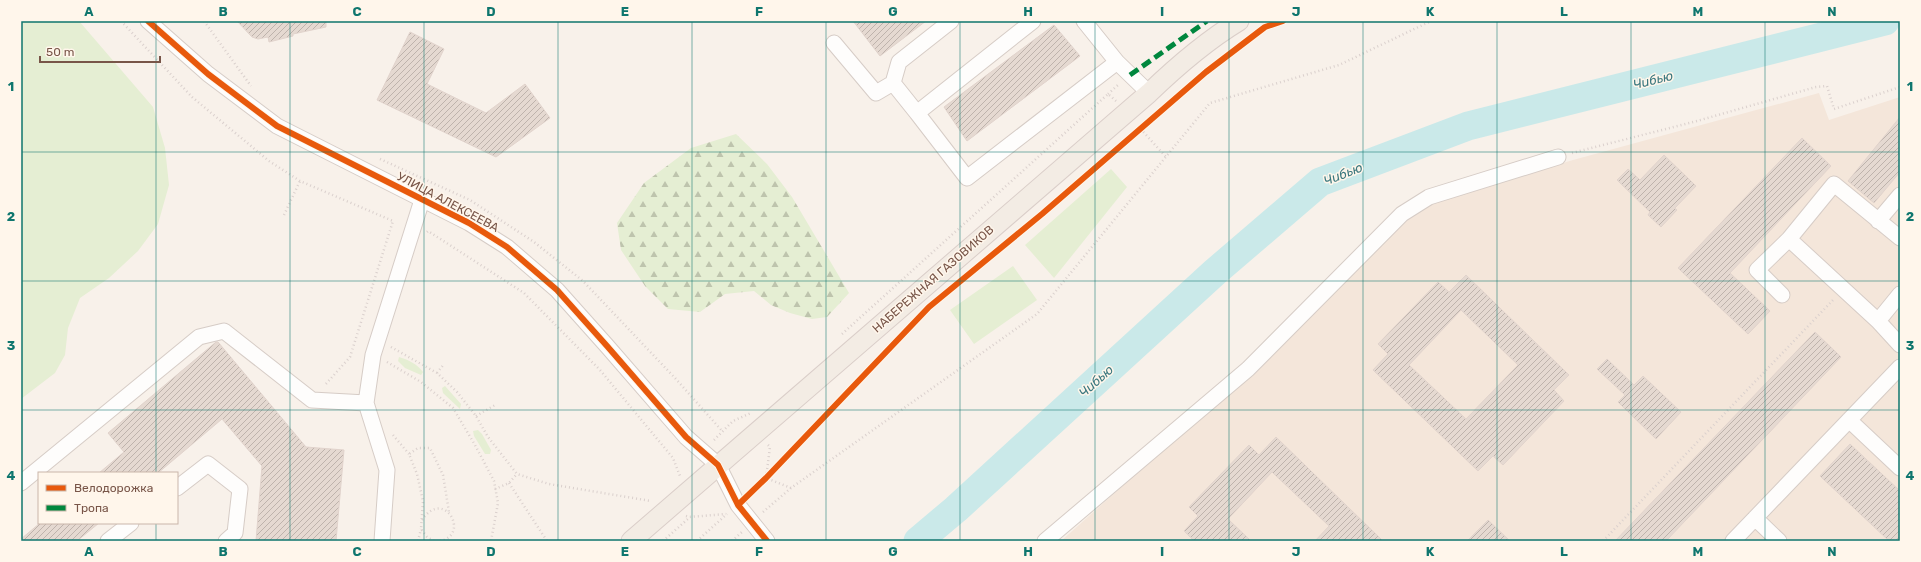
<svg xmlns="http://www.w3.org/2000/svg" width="1921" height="562" viewBox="0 0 1921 562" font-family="Rubik,sans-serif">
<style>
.residential{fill:#f4e6da}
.grass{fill:#e5eed3}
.forest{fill:url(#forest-firs)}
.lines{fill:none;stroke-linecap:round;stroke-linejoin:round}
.river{stroke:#cae9e9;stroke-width:29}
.building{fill:url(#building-hatch);stroke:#e1d3cc;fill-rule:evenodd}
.minor-casing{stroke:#d6ccc6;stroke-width:17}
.major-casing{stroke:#dacec9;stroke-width:21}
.path{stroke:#dad0cd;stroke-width:2.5;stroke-dasharray:1 3;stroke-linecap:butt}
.minor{stroke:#fefdfc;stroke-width:15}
.major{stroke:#f3ece4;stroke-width:19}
.quiet{stroke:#00873e;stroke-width:5;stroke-dasharray:10 5;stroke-linecap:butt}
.cycleway-casing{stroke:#fff6eb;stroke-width:8}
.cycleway{stroke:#e8590c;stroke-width:6}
.grid{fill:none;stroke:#0f766e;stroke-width:1;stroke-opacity:0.55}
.labels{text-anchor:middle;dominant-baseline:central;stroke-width:3;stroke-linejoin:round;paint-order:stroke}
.street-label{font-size:12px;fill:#785548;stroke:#fff6eb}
.water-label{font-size:13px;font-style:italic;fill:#3a777e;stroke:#fff6eb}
.neatline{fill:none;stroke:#0f766e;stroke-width:1.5}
.grid-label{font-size:13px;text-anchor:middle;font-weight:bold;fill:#0f766e}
</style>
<defs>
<pattern id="forest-firs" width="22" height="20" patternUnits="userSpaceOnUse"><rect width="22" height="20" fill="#e5eed3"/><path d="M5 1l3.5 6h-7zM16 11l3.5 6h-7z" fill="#bec4ad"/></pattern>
<pattern id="building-hatch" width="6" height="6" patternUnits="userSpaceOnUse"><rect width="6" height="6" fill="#e5d9d1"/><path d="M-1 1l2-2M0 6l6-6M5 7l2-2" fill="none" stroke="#beb3ac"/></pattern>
</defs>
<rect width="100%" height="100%" fill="#f8f1ea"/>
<path class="residential" d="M1819 93 1829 120 1900 97V541H1061L1297 330 1407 218 1428 204 1573 160Z"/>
<path class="grass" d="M21 21H79L153 107 165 148 169 185 158 224 138 251 109 278 80 298 68 328 65 355 55 373 21 399Z
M1111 169 1127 187 1054 278 1025 245Z
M1013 266 1037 300 974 344 950 310Z
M399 357C409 360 417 364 423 372L421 375 405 368 398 361Z
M445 386 461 404 460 409 443 393 442 388Z
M478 430 482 434 491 450 490 454H485L474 436 473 431Z"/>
<path class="forest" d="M736 134 767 164 792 197 849 293 827 317 812 319 790 313 771 305 754 291 725 294 700 312 668 309 645 286 621 250 617 223 644 183 691 148Z"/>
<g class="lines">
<path class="river" d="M918 541 956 509 1215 272 1320 182 1468 126 1885 21"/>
</g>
<path class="building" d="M237 21H326V27L293 34V36L269 42 268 37 258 39 252 37Z
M853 21H926L880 56Z
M1054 25 1080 56 967 141 944 107Z
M410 32 444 49 427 84 486 113 525 84 550 118 496 157 377 100Z
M1900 117V172L1874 203 1848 181Z
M1802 138 1831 166 1730 273 1770 311 1748 334 1678 268Z
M1664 155 1696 186 1675 208 1677 210 1661 227 1648 215 1650 212 1617 180 1628 169 1640 180Z
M1466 275 1569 375 1554 390 1564 401 1503 465 1493 456 1478 471 1373 370 1388 354 1378 344 1438 282 1449 292ZM1461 310 1518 365 1466 419 1409 365Z
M1815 332 1841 357 1666 541H1615Z
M216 342H218L306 447 344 450 336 541H256L262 466 222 419 158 473H99L124 452 108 433Z
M1607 359 1634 385 1643 376 1681 412 1656 439 1618 402 1625 395 1597 369Z
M1276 437 1383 541H1315L1329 526 1272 472 1228 519 1251 541H1194L1184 531 1198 516 1189 507 1249 445 1259 455Z
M1850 444 1900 491V541H1889L1820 476Z
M1488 520 1510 541H1467Z
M40 523H99L77 541H21V539Z"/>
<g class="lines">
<defs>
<path id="minor" d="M148 21 208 74 277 126 469 223 507 247 557 290 607 346 686 437 718 465 738 505 767 541
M1033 21 917 113 967 178 1117 62
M1084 21 1117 62 1149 93
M834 43 876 93 893 83 917 113
M893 83 899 62 951 21
M1878 221 1900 195
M1900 238 1834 184 1789 239 1878 321 1900 345
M1782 295 1757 270 1789 239
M1878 321 1900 294
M1849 420 1900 468
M21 483 199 337 224 331 312 400 366 403
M177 488 208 464 240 489 235 533 226 541
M1755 518 1779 541
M108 541 131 523
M382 541 387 470 366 403 373 355 422 200
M1045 541 1248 369 1402 214 1429 197 1558 157
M1733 541 1900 367"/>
<path id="major" d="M631 541 1149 93C1176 67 1206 41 1239 21"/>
</defs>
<use href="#minor" class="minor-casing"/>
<use href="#major" class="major-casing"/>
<path class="path" d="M121 21 192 97 269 161 300 181 393 221 350 357 325 385
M204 21 251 86
M1108 94 1118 85
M1138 126 1166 157
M1572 153 1697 121 1816 87 1827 86 1834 109 1900 87
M380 159 470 200 534 242 583 281 675 378 723 432
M284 215 300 181
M427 232 428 231 524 293 600 370 673 458 680 476
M842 334 1108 94 1116 101
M391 347 437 373 457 392 476 416 488 437 517 474 549 484 651 501
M387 362 421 382 453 408 475 445 494 481 498 503 491 541
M437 373 444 364
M476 416 495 405
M393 435 409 454
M714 440 733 421 751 413
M768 445 770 447 766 478 791 488
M509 483 547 541
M495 489 509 483 517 474
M763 512 791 488 1037 314 1210 103 1339 65 1431 21
M686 516 689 517 726 514
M422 520C444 487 471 535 440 541
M418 541 421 529
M434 541 427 537 421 529 423 501 417 474 409 454 418 448H430L443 475 449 512
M663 541 689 518
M697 541 727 514
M732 541 742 532
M1603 541 1833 300"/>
<use href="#minor" class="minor"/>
<use href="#major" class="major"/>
<path class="quiet" d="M1130 75 1207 21"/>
<defs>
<path id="cycleway" d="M148 21 208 74 277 126 469 223 507 247 557 290 607 346 686 437 718 465 738 505 767 541
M738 505 766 478 929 307 1042 214 1206 72 1265 27 1283 21"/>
</defs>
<use href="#cycleway" class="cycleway-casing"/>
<use href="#cycleway" class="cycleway"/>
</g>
<path class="grid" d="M156 21V473M290 21V541M424 21V541M558 21V541M692 21V541M826 21V541M960 21V541M1095 21V541M1229 21V541M1363 21V541M1497 21V541M1631 21V541M1765 21V541M21 152H1900M21 281H1900M21 410H1900M156 523V541"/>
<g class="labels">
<g class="street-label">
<text transform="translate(448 202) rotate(28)">УЛИЦА АЛЕКСЕЕВА</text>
<text transform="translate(933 279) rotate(-41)">НАБЕРЕЖНАЯ ГАЗОВИКОВ</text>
</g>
<g class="water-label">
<text transform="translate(1653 80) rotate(-14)">Чибью</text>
<text transform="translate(1343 174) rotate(-22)">Чибью</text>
<text transform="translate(1096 381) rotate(-42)">Чибью</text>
</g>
</g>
<rect width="1921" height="562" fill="none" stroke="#fff6eb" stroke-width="44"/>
<rect x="38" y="472" width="140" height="52" fill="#fff6eb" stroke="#c9b6aa"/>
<rect x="46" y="485" width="20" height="6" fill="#e8590c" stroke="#c9b6aa"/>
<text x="74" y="492" font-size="12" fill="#785548">Велодорожка</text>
<rect x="46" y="505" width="20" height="6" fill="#00873e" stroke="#c9b6aa"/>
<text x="74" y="512" font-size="12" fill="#785548">Тропа</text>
<path d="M40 56v6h120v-6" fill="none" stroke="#785548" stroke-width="2"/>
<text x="46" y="56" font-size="12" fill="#785548" stroke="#fff6eb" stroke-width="3" paint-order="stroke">50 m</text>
<rect x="22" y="22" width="1877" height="518" class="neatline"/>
<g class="grid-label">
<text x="89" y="16">A</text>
<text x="223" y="16">B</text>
<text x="357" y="16">C</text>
<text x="491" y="16">D</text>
<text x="625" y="16">E</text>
<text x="759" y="16">F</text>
<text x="893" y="16">G</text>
<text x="1028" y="16">H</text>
<text x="1162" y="16">I</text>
<text x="1296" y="16">J</text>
<text x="1430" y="16">K</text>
<text x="1564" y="16">L</text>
<text x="1698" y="16">M</text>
<text x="1832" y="16">N</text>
<text x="11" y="91">1</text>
<text x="1910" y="91">1</text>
<text x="11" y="221">2</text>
<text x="1910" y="221">2</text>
<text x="11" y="350">3</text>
<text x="1910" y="350">3</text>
<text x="11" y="480">4</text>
<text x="1910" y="480">4</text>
<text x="89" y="556">A</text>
<text x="223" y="556">B</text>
<text x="357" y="556">C</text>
<text x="491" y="556">D</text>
<text x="625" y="556">E</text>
<text x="759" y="556">F</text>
<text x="893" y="556">G</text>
<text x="1028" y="556">H</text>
<text x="1162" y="556">I</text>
<text x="1296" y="556">J</text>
<text x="1430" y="556">K</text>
<text x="1564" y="556">L</text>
<text x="1698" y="556">M</text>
<text x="1832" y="556">N</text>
</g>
</svg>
